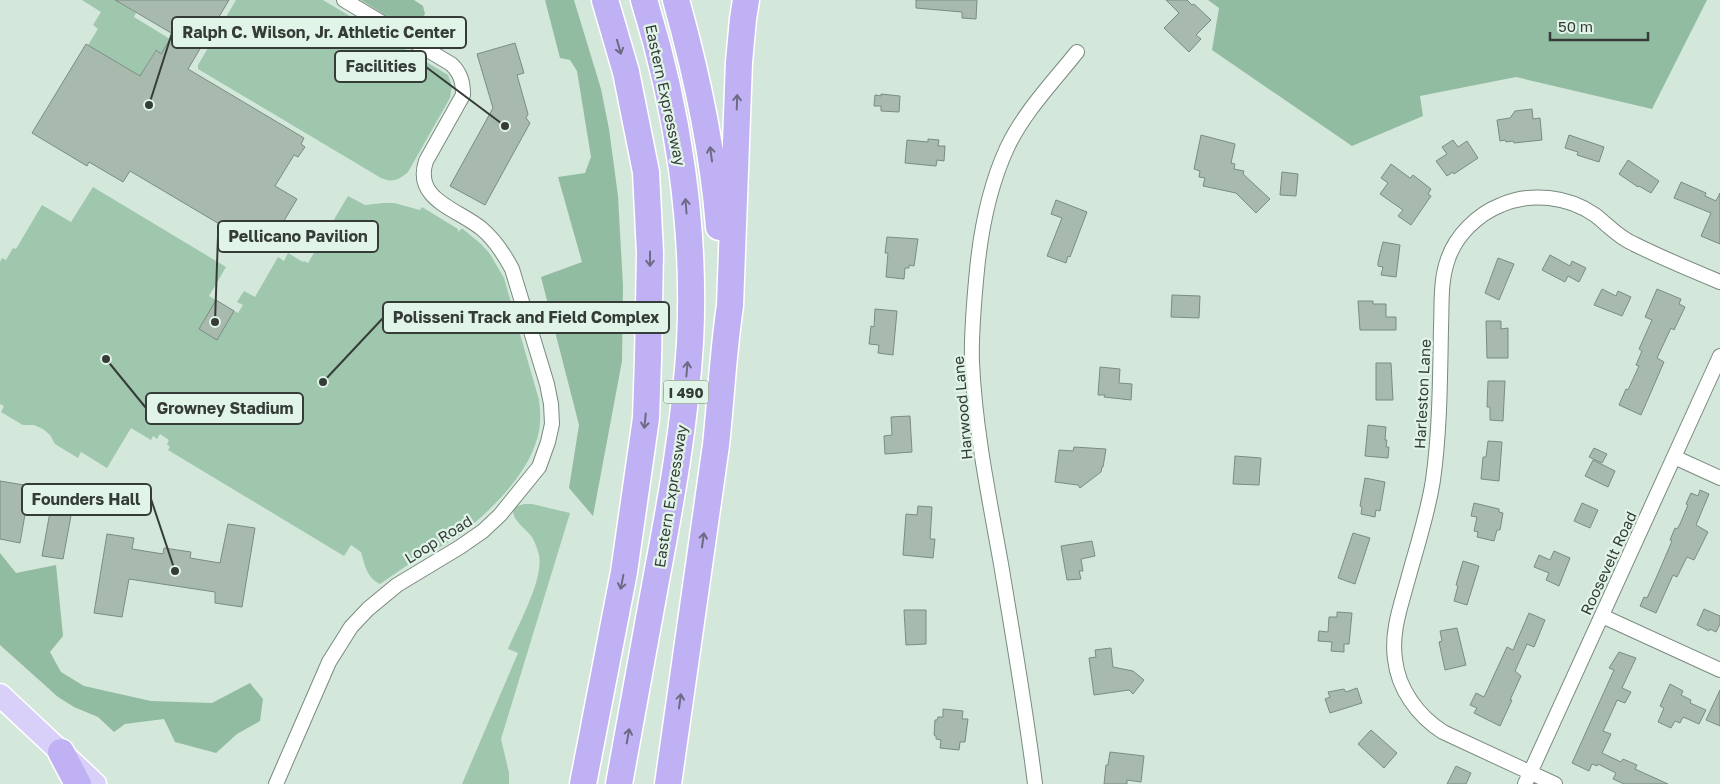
<svg xmlns="http://www.w3.org/2000/svg" width="1720" height="784" viewBox="0 0 1720 784" font-family="'Golos Text',sans-serif">
<style>
.green{fill:#9ec7ad}
.forest{fill:#92bca2}
.building{fill:#a8baae;stroke:#7b8d82}
.lines{fill:none;stroke-linecap:round;stroke-linejoin:round}
.minor-casing{stroke:#798a7f;stroke-width:16}
.primary-casing{stroke:#fff;stroke-width:25}
.motorway-casing{stroke:#fff;stroke-width:29}
.minor{stroke:#fff;stroke-width:14}
.primary{stroke:#d9d0f9;stroke-width:22}
.motorway{stroke:#c0b1f5;stroke-width:26}
.oneway{stroke:#6d6b84}
.labels{text-anchor:middle;dominant-baseline:central;stroke-width:4.5;stroke-linejoin:round;paint-order:stroke}
.shield{fill:#e1f4e8;stroke:#69736d;stroke-width:1}
.shield-label{font-size:14px;font-weight:bold;fill:#353c38}
.street-label{font-size:15px;fill:#353c38;stroke:#e1f4e8}
.leader{fill:none;stroke:#353c38;stroke-width:2}
.callout-dot{fill:#353c38;stroke:#e1f4e8;stroke-width:2}
.callout{fill:#e1f4e8;stroke:#353c38;stroke-width:2}
.callout-label{font-size:16px;text-anchor:middle;font-weight:bold;fill:#353c38}
</style>
<rect width="100%" height="100%" fill="#d4e7db"/>
<path class="green" d="M82 0H115L136 13 134 17 170 39 161 54 155 50 140 76 88 45 98 29 93 25 101 12Z
M236 0H323L448 75 452 86 450 98 408 172C399 180 392 183 381 178L198 69V65Z
M93 187 226 267 209 296 238 313 243 305 237 302 244 291 255 297 278 257 284 261 288 253 303 262 304 261 308 263 348 196 365 205 383 203H394L420 210 422 207 458 229V232L461 229H463L481 244 490 254 504 278 539 400C541 415 541 430 535 445 523 480 483 519 452 540 443 546 432 551 422 556 407 565 394 574 380 584 366 577 365 565 361 552L351 545 344 556 168 450 170 447 167 444 169 440 160 434 157 439 153 436 151 440 131 428 107 468 81 452 78 458 55 444 50 435 43 429 34 425H23L1 412 4 406 0 404V262L2 258 6 260 13 248 16 249 42 205 71 222Z
M524 504H532L570 513 501 739 509 773V784H462L518 653 508 649C518 625 544 579 539 555 537 548 535 542 532 537 527 530 509 517 514 509 516 506 521 505 524 504Z"/>
<path class="forest" d="M361 0H414L423 6 425 14C413 34 401 24 385 15 377 10 369 5 361 0Z
M545 0H574L601 89 609 129 618 196 623 286 622 361 593 516 569 488 579 425 541 277 582 262 558 177 585 173 591 157 577 71 570 60 560 58Z
M1208 0H1707L1652 109 1516 77 1420 96 1423 116 1352 146 1212 50 1219 8Z
M0 553 16 573 56 565 63 636 50 652 61 672 84 686 151 701 212 703 250 683 263 699 260 721 237 734 216 753 175 742 164 719 125 724 114 732 98 717 74 707 58 697 0 645Z"/>
<path class="building" d="M115 0H229L188 69 304 138 301 144 305 147 298 157 294 155 275 186 297 199 272 241 249 228 243 238 130 171 123 182 89 162 87 166 32 133 86 44 140 76 156 50 161 54 173 34Z
M916 0H977L976 19 962 18V12L916 8Z
M1166 0H1187L1192 5 1194 4 1211 20 1196 35 1201 39 1189 52 1164 28 1179 13Z
M515 43 524 73 517 75 528 114 526 118 530 123 485 205 450 186 493 108 477 54Z
M881 94 900 96 899 112 881 111V106H874L875 95 881 96Z
M1532 109 1533 119 1540 118 1542 140 1514 143 1513 141 1506 142 1505 140 1500 141 1497 120 1510 118 1515 111Z
M1201 135 1235 144 1231 163 1235 164 1234 169 1244 171 1243 174 1270 199 1256 213 1236 193 1203 186 1205 178 1199 177 1200 171 1194 169Z
M1569 135 1604 147 1599 162 1577 155 1578 152 1565 148Z
M928 139 939 140 938 146H945L944 161 937 160 936 166 905 163 907 140 928 142Z
M1453 140 1458 147 1467 141 1478 158 1454 174 1453 172 1447 176 1436 161 1447 154 1442 147Z
M1628 160 1659 181 1651 193 1639 186 1638 187 1619 174Z
M1391 164 1410 178 1413 175 1431 189 1428 194 1431 196 1411 225 1398 216 1403 210 1380 194 1388 183 1381 178Z
M1282 172 1298 174 1296 196 1280 195Z
M1681 182 1706 193 1705 196 1716 201 1720 193V244L1701 236 1711 213 1674 198Z
M1056 200 1087 212 1070 257 1068 256 1066 263 1047 256 1062 218 1051 214Z
M887 237 918 239 914 266 909 265V268H905L904 279 886 277 888 253H885Z
M1383 242 1400 245 1396 277 1381 275 1383 267 1378 266V262Z
M1550 255 1570 266 1572 261 1586 268 1579 282 1568 276 1565 282 1542 270Z
M1498 258 1514 264 1499 300 1485 293Z
M1602 289 1616 296 1618 291 1631 297 1622 316 1594 305Z
M1657 289 1681 299 1679 304 1685 307 1674 330 1671 328 1657 358 1664 362 1641 415 1619 405 1626 389 1628 390 1639 366 1636 365 1642 351 1639 349 1652 320 1645 317Z
M1172 295 1200 296 1199 318 1171 317Z
M216 300 234 311 217 340 199 329Z
M1358 301H1373V304H1386V317H1396V330H1360Z
M875 309 897 311 893 355 878 353 879 345 869 344 871 326 874 327Z
M1486 321H1501V329L1508 328V358H1487Z
M1376 363H1391L1393 400H1376Z
M1100 367 1120 369 1119 383 1132 384 1131 400 1104 397 1105 395H1098Z
M1488 381H1505L1503 421 1490 420V407H1487Z
M910 416 912 452 885 454 884 436 892 435 891 417Z
M1368 425 1386 427 1385 440H1387L1386 447H1389L1388 458 1365 456Z
M1488 441 1502 442 1499 481 1481 479 1483 457H1486Z
M1074 447 1106 449 1103 467H1102L1101 472 1080 488 1078 485 1055 482 1059 450 1073 451Z
M1594 448 1607 454 1602 463 1589 457Z
M1235 456 1261 458 1259 485 1233 484Z
M1593 460 1615 471 1608 487 1585 476Z
M1365 478 1385 482 1380 511 1376 510 1375 517 1361 514 1362 507 1360 506Z
M0 481 30 486 20 543 0 539Z
M54 490 75 494 63 559 42 556Z
M1700 490 1709 494 1696 525 1708 532 1694 560 1687 557 1677 577 1673 575 1656 613 1640 606 1644 597 1647 598 1657 576 1672 541 1670 540 1675 528 1677 529 1680 524 1688 505 1686 504 1691 493 1698 496Z
M1474 503 1499 509V512L1503 513 1500 530H1497L1494 541 1477 537 1478 532 1474 531 1477 517 1471 516Z
M1582 503 1598 510 1590 528 1574 521Z
M918 506 932 507 930 539H935L933 558 903 555 906 514 917 515Z
M228 524 255 528 242 607 215 603V592L129 579 122 617 94 613 107 534 134 538 132 549 163 554 164 548 191 552 190 558 220 563Z
M1353 533 1370 538 1355 584 1338 578Z
M1092 541 1095 556 1081 559 1083 571H1079L1081 579 1067 580 1061 546Z
M1554 551 1570 558 1559 586 1546 580 1549 573 1534 567 1539 555 1550 560Z
M1463 561 1479 566 1467 605 1454 601 1458 586 1456 585Z
M1704 609 1720 616V624L1716 632 1710 629 1709 631 1697 625Z
M904 610H926V644L906 645Z
M1337 612 1352 613 1349 644H1344V652L1331 651 1332 642 1318 641 1319 631 1328 632 1329 617H1337Z
M1529 613 1545 620 1534 647 1527 644 1515 671 1521 676 1510 700H1512L1500 726 1474 713 1477 708 1470 705 1476 693 1484 697 1507 647 1513 650Z
M1457 628 1466 665 1445 670 1439 642 1442 641 1440 631Z
M1111 648 1113 667 1133 671 1144 680 1133 694 1129 690 1094 695 1089 658 1096 657 1095 650Z
M1619 652 1636 658 1622 688 1631 692 1625 703 1617 700 1615 705 1603 731 1611 734 1602 753 1621 762 1623 759 1637 765 1635 769 1668 784H1624L1613 779 1616 773 1598 764 1597 766 1592 764 1589 771 1572 763 1614 670 1609 668Z
M1670 684 1683 691 1681 695 1691 700 1690 703 1706 710 1699 724 1683 717 1680 723 1675 721 1671 728 1658 722 1664 708 1660 706Z
M1357 688 1362 703 1330 713 1325 699 1330 697 1328 692 1344 689 1346 692Z
M1720 690V726L1706 720Z
M943 709 963 711 962 719H968L965 742H960L959 750 940 748 941 740 936 739V736L934 735 935 720H937L938 717H943Z
M1371 730 1397 753 1384 768 1358 744Z
M1110 752 1144 756 1141 782 1127 780V784H1104L1106 765H1108Z
M1456 766 1471 773 1466 784H1447Z"/>
<g class="lines">
<defs>
<path id="minor" d="M1674 457 1720 478
M1602 616 1720 670
M276 784 329 662 351 627 368 609 397 585 460 547 483 531 500 515 539 467 548 442 552 424 551 404 547 384 512 269C504 254 495 240 482 229 458 209 413 200 426 161L463 95C463 83 461 73 451 64L344 0
M1035 784C1026 710 1013 637 1001 564 989 497 975 430 972 362 971 332 974 301 977 270 981 229 990 185 1007 148 1024 112 1053 82 1077 52
M1525 784 1720 356
M1555 784 1443 732C1418 716 1398 689 1395 659 1391 632 1401 605 1408 579 1417 546 1428 513 1433 480 1440 430 1440 378 1441 328 1442 305 1440 281 1448 259 1456 235 1478 214 1501 205 1531 192 1568 196 1595 215 1608 225 1618 237 1634 244 1662 258 1691 270 1720 282"/>
<path id="primary" d="M0 695 95 784"/>
<path id="motorway" d="M676 0C697 75 713 149 719 227
M61 752 78 784
M583 784 624 572 646 418 648 359 650 253 646 172 626 72 605 0
M619 784C631 716 644 648 656 580 671 501 685 423 690 343 696 228 678 109 644 0
M668 784 716 445C721 399 723 352 730 306L739 62 743 19 746 0"/>
</defs>
<use href="#minor" class="minor-casing"/>
<use href="#primary" class="primary-casing"/>
<use href="#motorway" class="motorway-casing"/>
<use href="#minor" class="minor"/>
<use href="#primary" class="primary"/>
<use href="#motorway" class="motorway"/>
</g>
<defs><path id="oneway-shaft" d="M-6 0H5M1.5-3L5.5 0L1.5 3" fill="none" stroke-width="1.6" stroke-linecap="round" stroke-linejoin="round" transform="scale(1.25)"/></defs>
<g class="oneway">
<use href="#oneway-shaft" transform="translate(619 47) rotate(74)"/>
<use href="#oneway-shaft" transform="translate(737 102) rotate(-88)"/>
<use href="#oneway-shaft" transform="translate(711 154) rotate(-98)"/>
<use href="#oneway-shaft" transform="translate(686 206) rotate(-94)"/>
<use href="#oneway-shaft" transform="translate(650 259) rotate(90)"/>
<use href="#oneway-shaft" transform="translate(687 369) rotate(-85)"/>
<use href="#oneway-shaft" transform="translate(645 421) rotate(96)"/>
<use href="#oneway-shaft" transform="translate(703 540) rotate(-82)"/>
<use href="#oneway-shaft" transform="translate(622 582) rotate(101)"/>
<use href="#oneway-shaft" transform="translate(680 701) rotate(-82)"/>
<use href="#oneway-shaft" transform="translate(628 736) rotate(-80)"/>
</g>
<g class="labels">
<rect class="shield" x="663.5" y="380.5" width="45" height="23" rx="4"/>
<g class="shield-label">
<text x="686" y="392">I 490</text>
</g>
<g class="street-label">
<text transform="translate(666 95) rotate(78)">Eastern Expressway</text>
<text transform="translate(1422 394) rotate(-87)">Harleston Lane</text>
<text transform="translate(962 408) rotate(-95)">Harwood Lane</text>
<text transform="translate(670 496) rotate(-81)">Eastern Expressway</text>
<text transform="translate(438 539) rotate(-32)">Loop Road</text>
<text transform="translate(1608 563) rotate(-65)">Roosevelt Road</text>
</g>
</g>
<path class="leader" d="M149 105L172 33M505 126L426 67M215 322L218 236M323 382L383 318M106 359L146 408M175 571L151 499"/>
<g class="callout-dot">
<circle cx="149" cy="105" r="5"/>
<circle cx="505" cy="126" r="5"/>
<circle cx="215" cy="322" r="5"/>
<circle cx="323" cy="382" r="5"/>
<circle cx="106" cy="359" r="5"/>
<circle cx="175" cy="571" r="5"/>
</g>
<g class="callout">
<rect x="172" y="17" width="294" height="31" rx="5"/>
<rect x="335" y="51" width="91" height="31" rx="5"/>
<rect x="218" y="221" width="160" height="31" rx="5"/>
<rect x="383" y="302" width="286" height="31" rx="5"/>
<rect x="146" y="393" width="157" height="31" rx="5"/>
<rect x="22" y="484" width="129" height="31" rx="5"/>
</g>
<g class="callout-label">
<text x="319" y="38">Ralph C. Wilson, Jr. Athletic Center</text>
<text x="381" y="72">Facilities</text>
<text x="298" y="242">Pellicano Pavilion</text>
<text x="526" y="323">Polisseni Track and Field Complex</text>
<text x="225" y="414">Growney Stadium</text>
<text x="86" y="505">Founders Hall</text>
</g>
<path d="M1550 32v8h98v-8" fill="none" stroke="#353c38" stroke-width="2.5"/>
<text x="1558" y="32" font-size="15" fill="#353c38" stroke="#e1f4e8" stroke-width="4" paint-order="stroke">50 m</text>
</svg>
